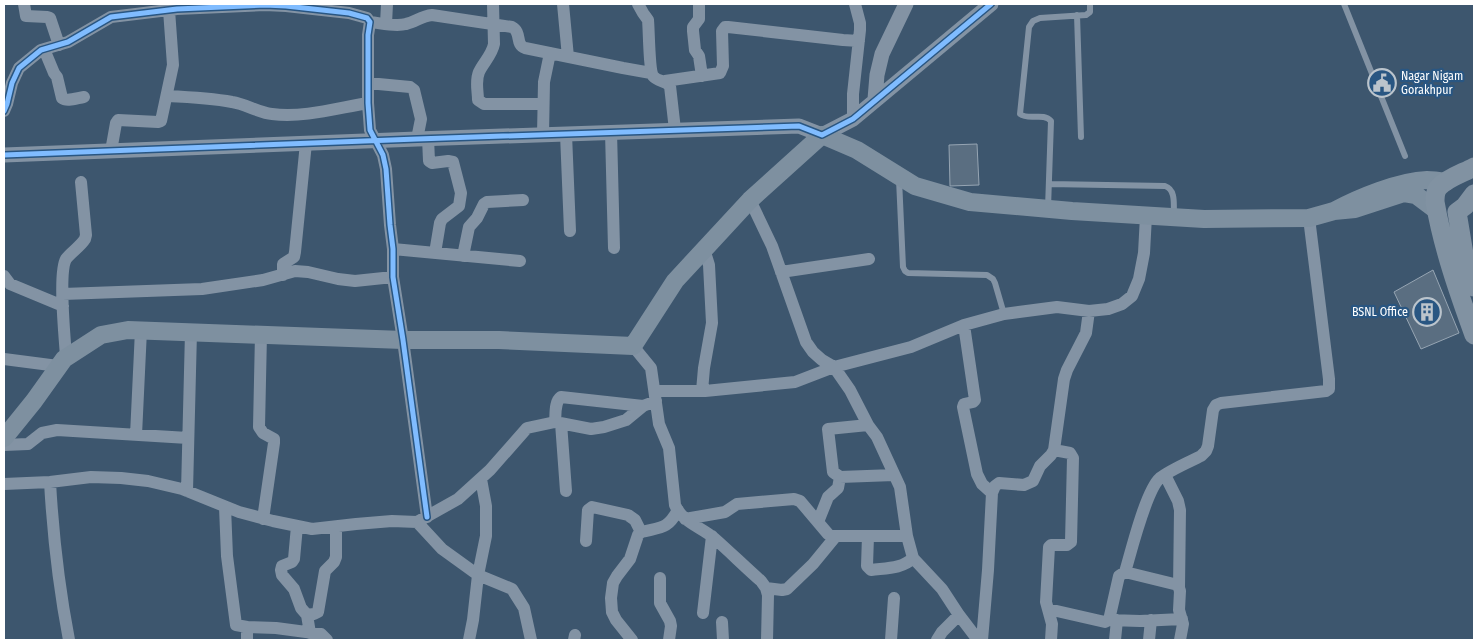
<svg xmlns="http://www.w3.org/2000/svg" width="1478" height="644" viewBox="0 0 1478 644" font-family="'Fira Sans Condensed',sans-serif">
<style>
.building{fill:#5a6e81;stroke:#96a5b3}
.lines{fill:none;stroke-linecap:round;stroke-linejoin:round}
.service{stroke:#8393a4;stroke-width:6}
.minor{stroke:#8393a4;stroke-width:12}
.tertiary{stroke:#8393a4;stroke-width:15}
.secondary{stroke:#7e90a0;stroke-width:18}
.primary{stroke:#8192a2;stroke-width:19}
.cycleway-casing{stroke:#295682;stroke-width:8}
.cycleway{stroke:#80bcff;stroke-width:5}
.labels{text-anchor:middle;dominant-baseline:central;stroke-width:4.5;stroke-linejoin:round;paint-order:stroke}
.poi-label{font-size:12px;fill:#fff;stroke:#295682;text-anchor:start}
</style>
<rect width="100%" height="100%" fill="#3d566e"/>
<path class="building" d="M977 144 979 185 950 186 949 145Z
M1433 270 1459 333 1421 349 1394 292Z"/>
<g class="lines">
<path class="service" d="M1344 4 1405 156
M1077 15 1081 137
M899 179 903 267 905 271 908 273 987 275 993 279 995 283 1004 314
M1049 184 1165 186C1177 190 1173 207 1174 217
M1048 208 1051 121C1043 112 1029 121 1020 114L1029 27 1033 21 1040 18 1086 15 1090 12V4"/>
<path class="minor" d="M24 4 26 16 47 17 50 18 59 45
M493 4 494 44C492 55 483 63 479 72 475 81 478 91 478 100L484 104H543
M563 4 568 57
M638 4 643 13 648 20C649 29 649 70 653 76 658 82 665 80 670 86L675 130
M699 4V19L693 27V31L695 50 699 56 702 76
M370 22C381 23 395 27 406 24 416 22 421 16 432 15L512 27C522 32 515 45 525 48L623 68 651 73
M386 24 387 4
M44 49 54 73 57 77 62 98C67 102 77 98 84 97
M665 81 720 73 723 66 722 31 725 27H728L843 40 859 41
M368 83 410 87 414 90 421 119 417 139
M167 96C189 97 211 98 232 102 246 104 259 113 272 114 304 118 337 108 368 103
M4 111 7 104 12 83 19 68 41 50 68 42 111 17 177 9 265 5 286 6 349 13 367 18 370 22 368 35V103L370 130 383 155 386 169 390 225 393 249V277L403 340 427 517
M853 119V94L860 30V23L855 4
M611 132 614 248
M566 134 570 231
M543 135 544 82 550 53
M428 138 429 161 432 163 448 161 453 162 461 193 459 206 442 219 440 223 435 253
M111 151 116 123 118 120 158 122 161 121 173 65 169 10
M750 200 772 246 806 342 813 352 822 360 834 367 850 390 868 425 877 437 900 487 907 536 913 558 942 589 959 615 978 640
M393 249 520 261
M463 256 469 227 477 218 484 204 487 202 523 200
M781 272 869 259
M283 275V264L294 257 295 252 306 143
M4 276 10 284 63 306
M63 294 202 289 263 280 295 271 308 272 338 279 355 281 393 277
M964 325 975 400 973 402 964 404 963 407 977 474 982 484 992 493
M261 334 259 427 263 433 274 439V443L263 519
M633 346 651 368 659 424 669 448 675 505C682 522 701 527 714 538 730 552 745 567 761 581L766 588 768 595 767 640
M66 357C65 339 58 273 66 259 71 252 80 247 85 239L86 235 81 182
M4 359 58 366
M655 391H705L795 382 834 367 911 347 964 325 1004 314 1057 307 1089 311 1108 309 1122 304 1132 296 1139 279 1144 253 1146 216
M702 391 704 368 712 323 709 265 704 249
M555 422C556 415 554 402 561 397L643 406
M561 423 566 491
M868 425 828 429 833 472 840 477 894 475
M136 435 141 330
M4 445 28 444 42 433 57 430 188 438
M1165 475 1178 501 1180 510 1179 588
M50 482C53 535 59 588 69 640
M4 484 50 482 91 477 121 478 148 481 182 489 239 512 273 521 312 529 356 524 392 521 417 522 458 499 490 470 527 428 555 422 591 429 604 427 626 420 643 406 656 401
M187 491 191 332
M225 507 227 556 236 625 247 627V640
M685 519 725 512 737 504 794 499 800 501 828 534 832 536H907
M417 522 442 549 478 575 512 589 524 608 531 640
M818 522 828 497 838 488 840 477
M297 526 294 559 292 562 282 566 281 570 282 575 294 589 301 608 307 615 310 633
M868 536 867 566 871 570C886 568 902 569 913 558
M586 541 588 510 592 507 628 515 635 520 641 532
M1125 572C1131 552 1146 490 1160 478 1170 470 1189 462 1201 456L1206 451 1208 446 1213 410 1216 405 1221 403 1326 391 1329 389V379L1309 218
M660 578V603L670 621 671 626 669 640
M766 588 782 590 787 589 813 564 836 536
M1048 609 1105 622 1109 620 1119 576 1125 572 1178 585 1180 591 1179 610 1183 624 1180 640
M703 613 712 536
M307 615 314 614 318 612 325 571 334 562 336 557V527
M1109 620 1140 621 1182 619
M722 622 723 640
M247 627 276 628 321 634 327 640
M469 640 473 620 478 575 486 536V506L481 479
M574 640 575 635
M632 640 616 620 612 612 611 598 613 583 617 576 630 559 638 535 641 532C661 527 667 530 678 510
M891 640 894 598
M937 640 942 632 959 615
M982 640 988 570 992 493 995 486 999 483 1024 485 1033 481 1040 466 1051 455 1054 450 1064 379 1067 370 1086 333 1089 311
M1051 640 1052 624 1046 602 1049 547 1051 545H1067L1071 542 1073 458 1070 453 1054 450
M1115 640 1117 620
M1149 640 1151 620"/>
<path class="tertiary" d="M875 99 877 75 882 54 906 4
M4 155 417 139 799 126 822 135 853 119 991 4"/>
<path class="secondary" d="M1436 210 1416 195 1404 193 1355 209 1334 211C1358 198 1399 181 1427 180 1433 180 1440 181 1446 182
M4 438 34 401 64 359 101 335 128 330 403 340H499L633 346 675 281 750 200 822 135 857 150 915 186 970 202 1072 211 1204 219 1309 218 1334 211"/>
<path class="primary" d="M1474 167C1463 173 1447 178 1439 187 1435 191 1435 197 1435 202 1443 248 1458 291 1474 335
M1474 194 1465 206 1457 212 1464 254 1474 287"/>
<defs>
<path id="cycleway" d="M4 111 7 104 12 83 19 68 41 50 68 42 111 17 177 9 265 5 286 6 349 13 367 18 370 22 368 35V103L370 130 383 155 386 169 390 225 393 249V277L403 340 427 517
M4 155 417 139 799 126 822 135 853 119 991 4"/>
</defs>
<use href="#cycleway" class="cycleway-casing"/>
<use href="#cycleway" class="cycleway"/>
</g>
<defs>
<symbol id="civic-ring" viewBox="-11 -11 22 22"><circle r="9.5" fill="#295682" stroke="#bbc4cc" stroke-width="1.5"/><path d="M-.6-6.5H3V-4.5H.6V-3L4-1V1h2V6H-6V1h2V-1L-.6-3ZM-1.2 2.5V6h2.4V2.5Z" fill="#bbc4cc"/></symbol>
<symbol id="building-ring" viewBox="-11 -11 22 22"><circle r="9.5" fill="#295682" stroke="#bbc4cc" stroke-width="1.5"/><path d="M-4-6H4V6H1V3H-1V6H-4ZM-2.5-4.3h1.7v1.8h-1.7ZM.8-4.3h1.7v1.8H.8ZM-2.5-1h1.7V.8h-1.7ZM.8-1h1.7V.8H.8Z" fill="#bbc4cc"/></symbol>
</defs>
<g fill-rule="evenodd">
<use href="#civic-ring" x="1366" y="67" width="32" height="32"/>
<use href="#building-ring" x="1411" y="296" width="32" height="32"/>
</g>
<g class="labels">
<g class="poi-label">
<text x="1401" y="76">Nagar Nigam<tspan x="1401" dy="14">Gorakhpur</tspan></text>
<text x="1408" y="312" text-anchor="end">BSNL Office</text>
</g>
</g>
<rect width="1478" height="644" fill="none" stroke="#ffffff" stroke-width="10"/>
</svg>
